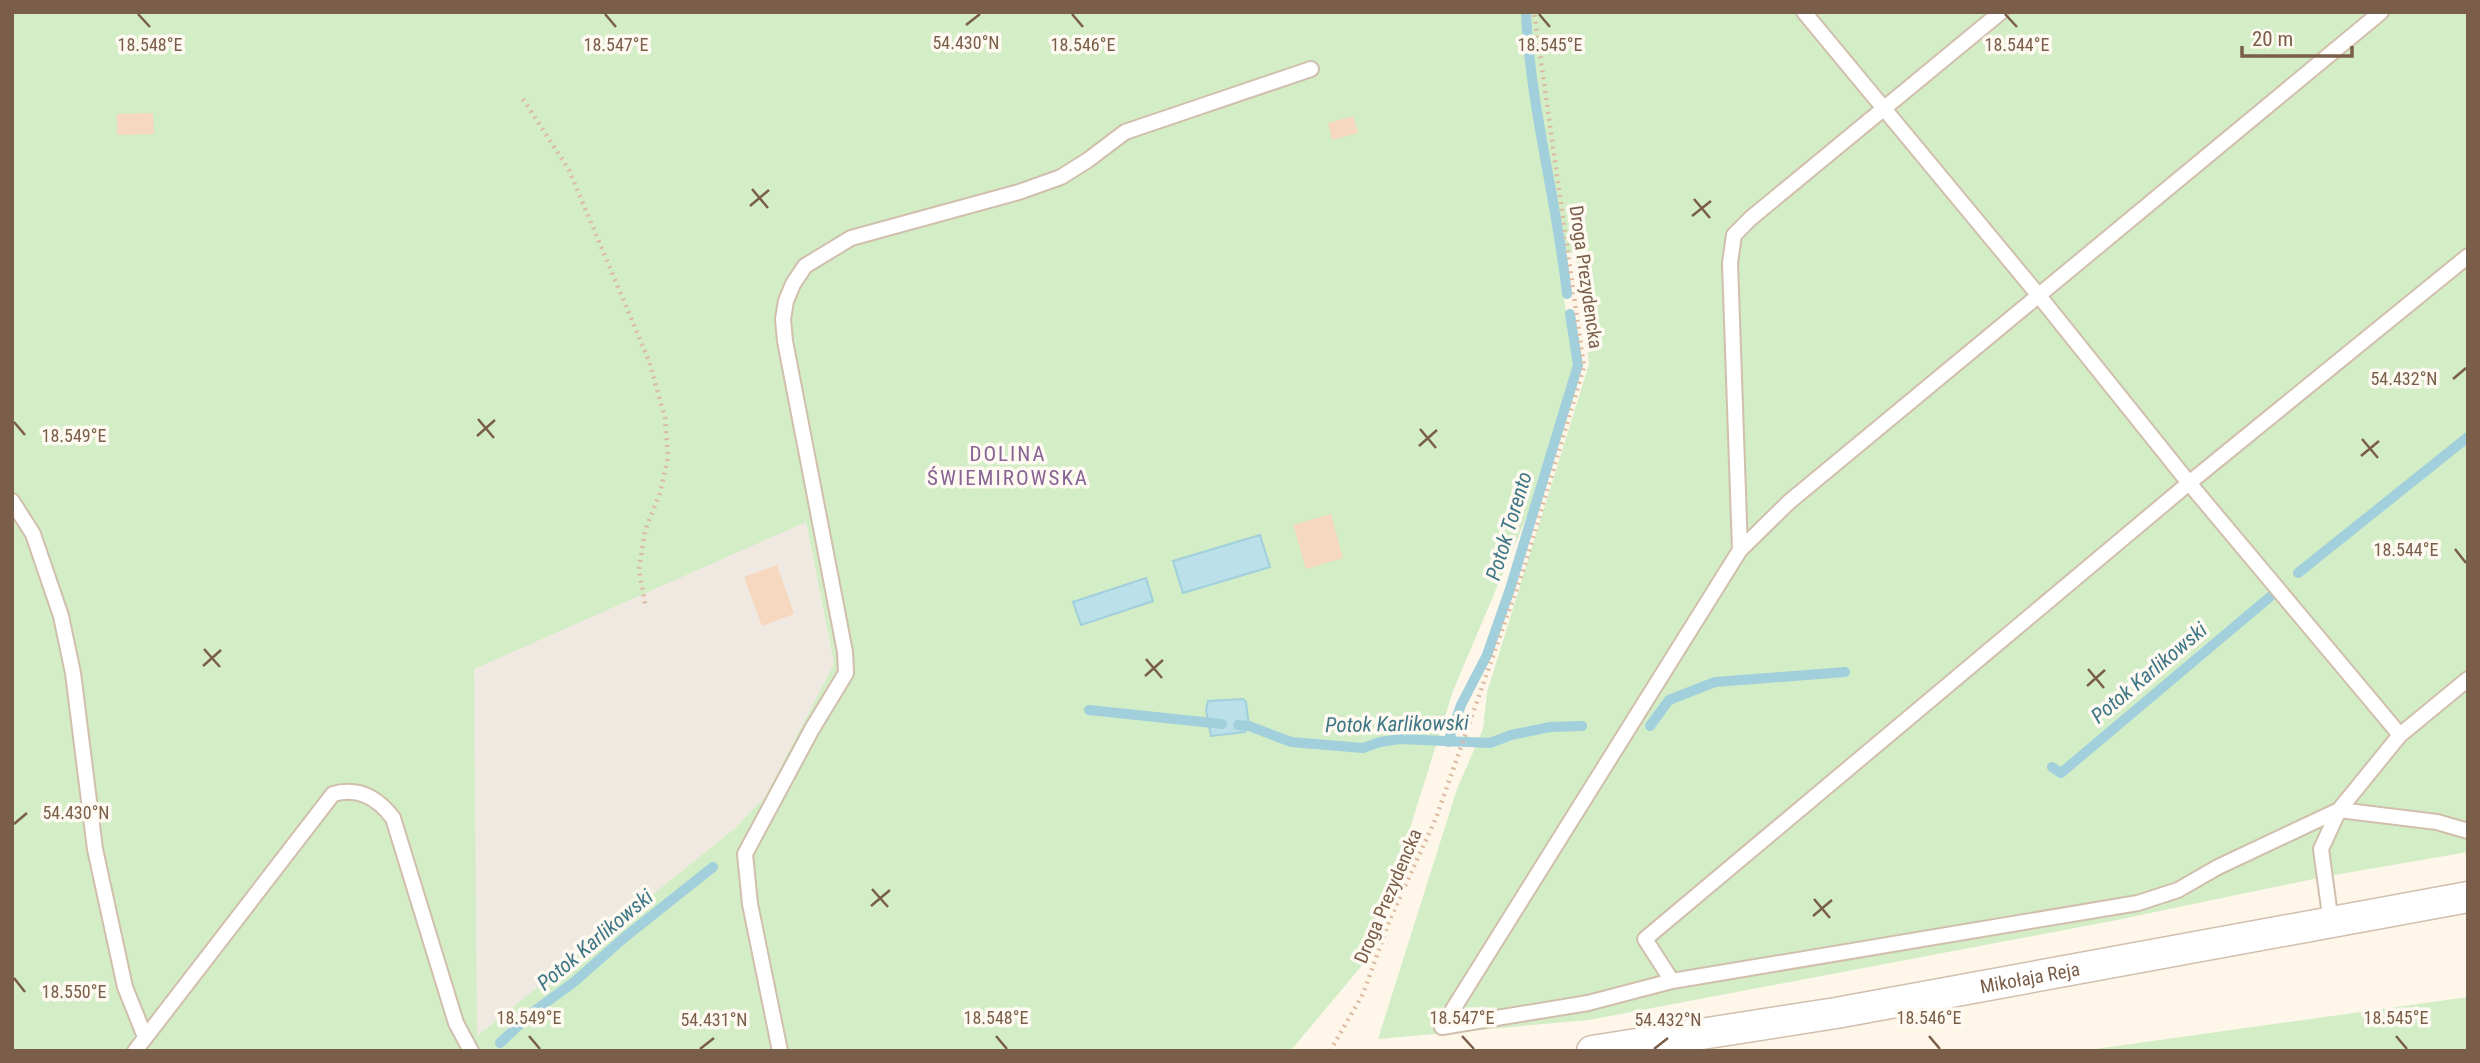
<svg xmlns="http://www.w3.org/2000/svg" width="2480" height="1063" viewBox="0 0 2480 1063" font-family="'Roboto Condensed',sans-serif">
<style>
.industrial{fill:#efe9e2}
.green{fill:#d3edc6;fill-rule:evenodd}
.water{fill:#bce0e9;stroke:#a1cfdc;stroke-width:2}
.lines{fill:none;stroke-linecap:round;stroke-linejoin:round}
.stream{stroke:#a1cfdc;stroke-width:10}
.building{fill:#f5d8bf}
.lane-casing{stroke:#d1bfad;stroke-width:18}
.street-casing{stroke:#d1bfad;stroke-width:33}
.path{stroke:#dbbba1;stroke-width:4.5;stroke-dasharray:2 5;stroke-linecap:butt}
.lane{stroke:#fff;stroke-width:14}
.street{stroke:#fff;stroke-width:30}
.ticks{fill:none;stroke:#7a5e4a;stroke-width:2.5}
.labels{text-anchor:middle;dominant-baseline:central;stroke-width:7;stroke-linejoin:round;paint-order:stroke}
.street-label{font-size:19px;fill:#7a5e4a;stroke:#fffaf1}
.neighbourhood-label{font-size:21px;letter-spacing:2px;fill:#886396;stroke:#fffaf1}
.water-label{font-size:21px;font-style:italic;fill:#3f7787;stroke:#fffaf1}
.ticks-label{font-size:18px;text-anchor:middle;fill:#7a5e4a;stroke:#fffaf1;stroke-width:7;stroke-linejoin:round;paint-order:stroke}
</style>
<rect width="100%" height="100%" fill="#fef7e9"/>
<path class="industrial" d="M220 12 806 521 834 664 765 797 734 829 477 1036Z"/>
<path class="green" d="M12 12H2468V852L2323 877 2112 921 1589 1020 1378 1039 1457 789 1483 729 1487 692 1589 364 1575 253 1561 252V281L1575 363 1533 502 1453 691 1370 956 1292 1049 12 1051ZM806 522 834 664 765 797 734 829 477 1036 474 669Z
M2468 997V1051H2081Z"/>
<path class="water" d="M1260 535 1270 567 1183 593 1173 561Z
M1146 578 1153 601 1081 625 1073 602Z
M1243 699 1246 702 1249 726 1245 732 1211 736 1206 710 1208 701Z"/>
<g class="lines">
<path class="stream" d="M1526 12C1530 107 1557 200 1567 294
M2298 573 2468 437
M1089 710 1222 724
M1238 725 1249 726 1291 742 1363 748 1380 742 1400 739 1490 743 1511 735 1550 727 1582 726
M1650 726 1669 700 1715 682 1845 672
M1448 742 1461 705 1487 655 1510 589 1578 365 1570 314
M2052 767 2061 773 2271 596
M500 1043 533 1012 574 982 625 937 713 867"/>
</g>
<path class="building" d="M153 113 154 134 117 135V114Z
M1353 116 1358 133 1332 140 1328 123Z
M1331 514 1343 558 1306 569 1293 525Z
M777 565 794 614 762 626 744 577Z"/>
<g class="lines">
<defs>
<path id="lane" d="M1804 12 2040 297 2189 483 2400 735
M12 501 33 534 61 616 73 673 95 849 125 987 145 1037
M1740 550 1730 263 1734 235 1751 218 2001 12
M2331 923 2321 849 2339 810 2400 735 2468 679
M1672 981 1645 939 2189 483 2468 256
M1442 1027 1740 550 1789 502 2381 12
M1442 1027 1588 1003 1672 981 2138 903 2178 890 2218 867 2339 810 2437 822 2468 831
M135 1051 333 794C358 787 377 797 393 818L456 1023 471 1051
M780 1051 750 904 745 854 812 729 846 673 845 652 785 341 783 319 786 301 793 284 805 266 851 238 1019 192 1061 177 1088 160 1125 132 1311 69"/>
<g id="street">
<path id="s1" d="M1592 1051 1836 1013 2468 897"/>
</g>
</defs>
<use href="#lane" class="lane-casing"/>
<use href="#street" class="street-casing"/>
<path class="path" d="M523 99 569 170 649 361 665 418 668 457 660 493 645 531 639 569 645 604
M1330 1051 1363 994 1390 919 1436 818 1524 568 1584 367 1534 12"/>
<use href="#lane" class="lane"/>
<use href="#street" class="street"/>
</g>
<path class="ticks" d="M138 14 150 27M605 14 616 27M1072 14 1083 27M1539 14 1550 27M2005 14 2017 27M966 25 980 14M752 189 768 208M1694 199 1710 218M750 206 769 190M1692 216 1711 201M2453 379 2466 368M478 419 494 438M14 422 25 435M1420 429 1436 448M477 436 495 420M2362 439 2378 458M1419 446 1437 430M2361 456 2379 441M2455 549 2466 563M204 649 220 667M1146 659 1162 678M203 666 221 650M2088 669 2104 688M1145 676 1163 660M2087 686 2105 670M14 824 27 813M872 889 888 907M1814 899 1830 918M871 906 890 890M1813 916 1832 900M14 978 25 992M529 1036 540 1049M996 1036 1007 1049M1462 1036 1474 1049M1929 1036 1940 1049M2396 1036 2407 1049M700 1049 714 1038M1654 1049 1668 1038"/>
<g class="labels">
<g class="street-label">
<text transform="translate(1586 277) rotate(82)">Droga Prezydencka</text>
<text transform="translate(1388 896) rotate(-67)">Droga Prezydencka</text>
<text stroke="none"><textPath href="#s1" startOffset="444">Mikołaja Reja</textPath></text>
</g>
<g class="neighbourhood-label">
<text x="1008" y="454">DOLINA<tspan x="1008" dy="24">ŚWIEMIROWSKA</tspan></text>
</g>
<g class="water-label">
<text transform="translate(1509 526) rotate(-73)">Potok Torento</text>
<text transform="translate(2149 673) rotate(-40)">Potok Karlikowski</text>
<text transform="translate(1397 724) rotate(-1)">Potok Karlikowski</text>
<text transform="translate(595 940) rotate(-40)">Potok Karlikowski</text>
</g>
</g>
<g class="ticks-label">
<text x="966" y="49">54.430°N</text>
<text x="150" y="51">18.548°E</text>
<text x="1550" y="51">18.545°E</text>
<text x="616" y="51">18.547°E</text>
<text x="1083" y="51">18.546°E</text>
<text x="2017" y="51">18.544°E</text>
<text x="2404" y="385">54.432°N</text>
<text x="74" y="442">18.549°E</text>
<text x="2406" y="556">18.544°E</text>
<text x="76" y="819">54.430°N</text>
<text x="74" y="998">18.550°E</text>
<text x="529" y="1024">18.549°E</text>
<text x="996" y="1024">18.548°E</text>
<text x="1462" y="1024">18.547°E</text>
<text x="1929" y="1024">18.546°E</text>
<text x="2396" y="1024">18.545°E</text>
<text x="714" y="1026">54.431°N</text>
<text x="1668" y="1026">54.432°N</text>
</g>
<rect width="2480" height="1063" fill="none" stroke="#7a5e4a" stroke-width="28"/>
<path d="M2242 46v10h110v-10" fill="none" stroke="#7a5e4a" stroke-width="3.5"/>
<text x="2252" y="46" font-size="21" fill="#7a5e4a" stroke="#fffaf1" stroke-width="5" paint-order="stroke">20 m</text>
</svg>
